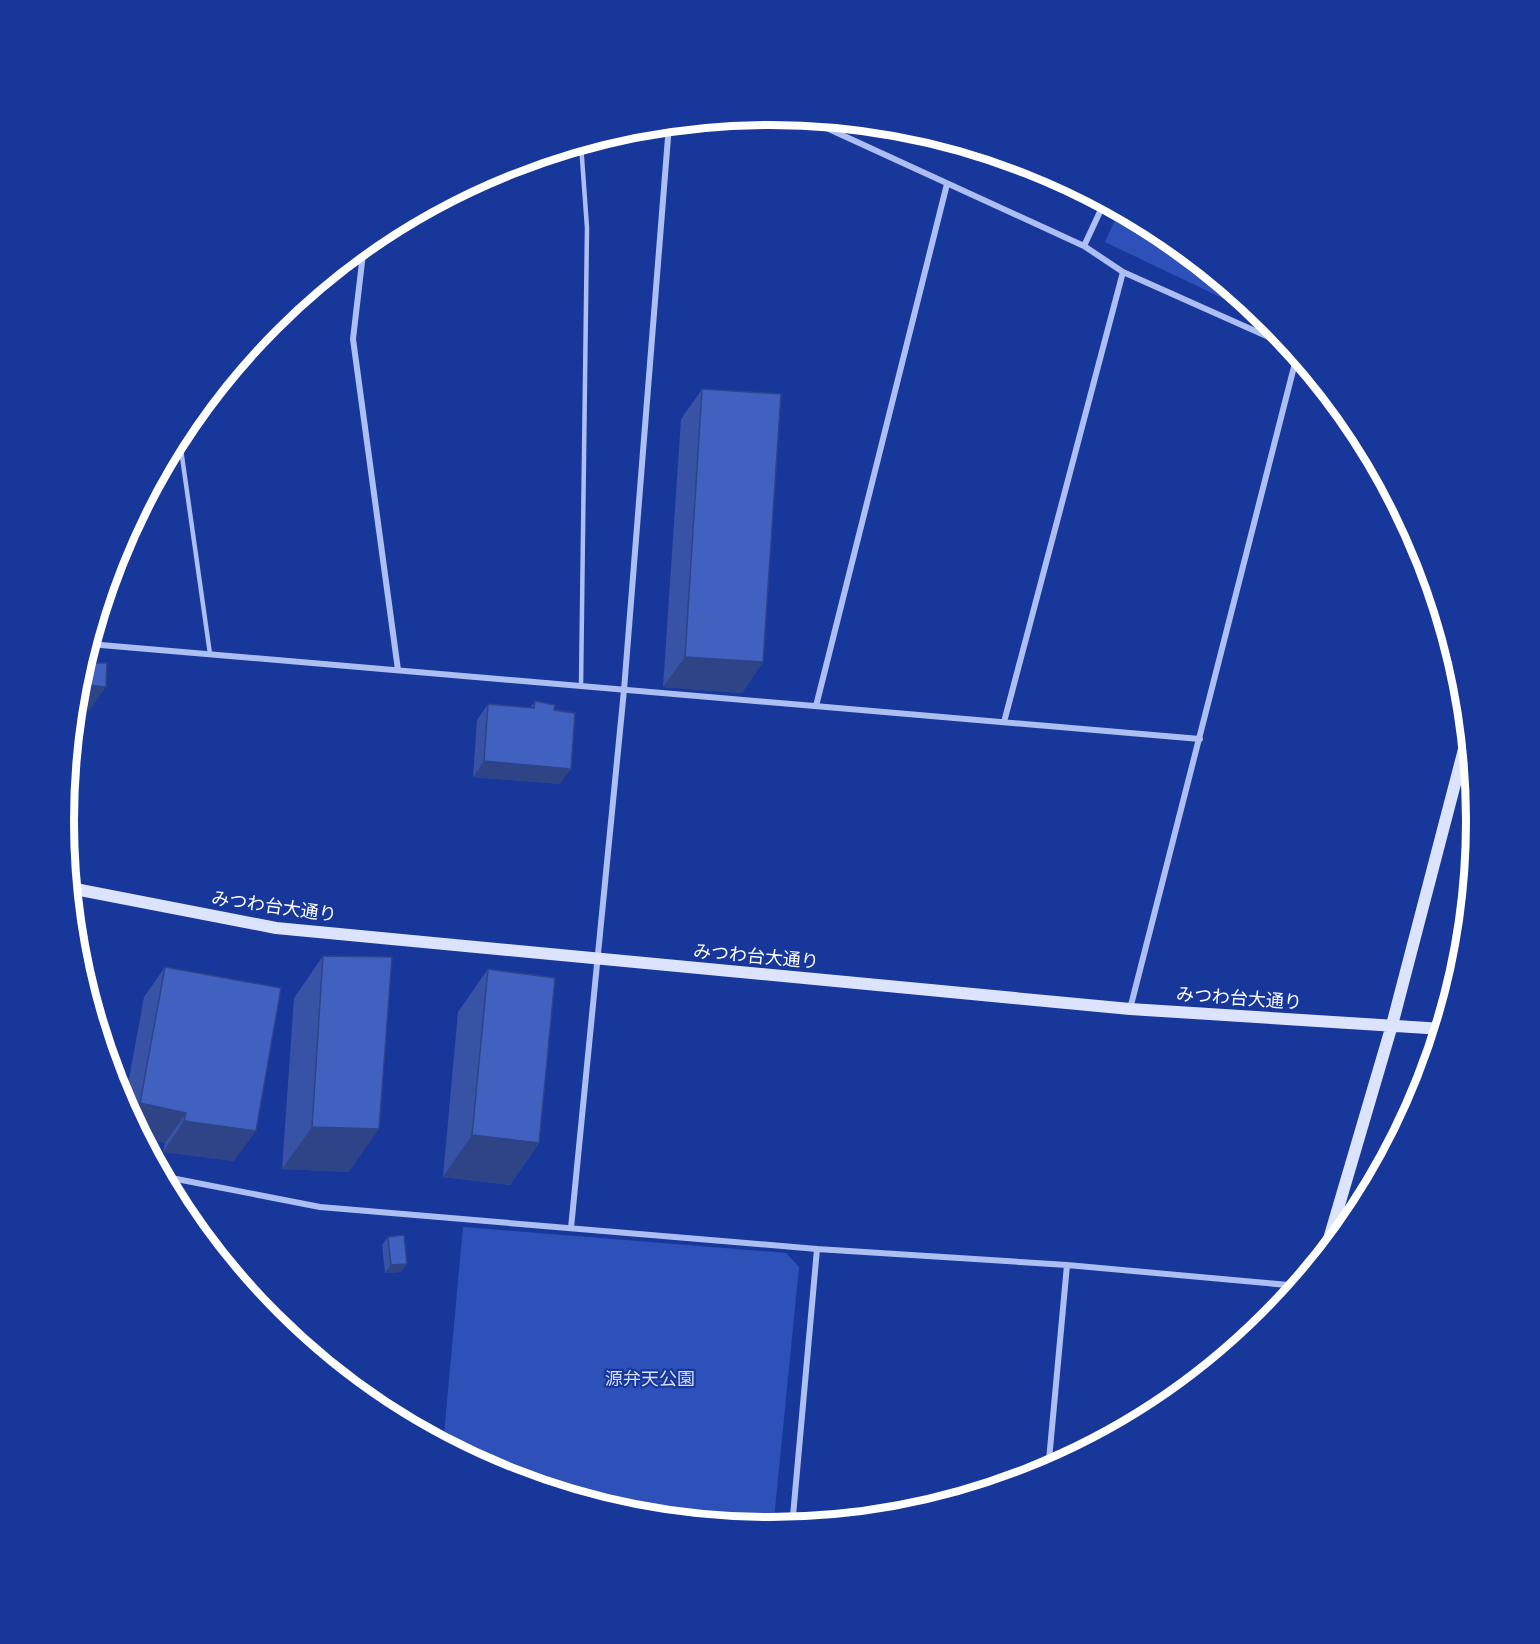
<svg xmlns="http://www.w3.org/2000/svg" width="1540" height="1644" viewBox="0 0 1540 1644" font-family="Poppins,'Noto Sans JP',sans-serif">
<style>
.green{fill:#2e51b9}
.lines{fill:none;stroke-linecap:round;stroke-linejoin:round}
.lane{stroke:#adbef2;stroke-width:4.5}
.street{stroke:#adbef2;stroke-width:6}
.secondary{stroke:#dce3fc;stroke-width:12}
.wall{fill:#3853a6}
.shaded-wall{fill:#2e4487}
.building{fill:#4161c1;stroke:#2e4487;stroke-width:1.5}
.labels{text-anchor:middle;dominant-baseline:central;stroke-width:4.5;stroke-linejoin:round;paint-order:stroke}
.street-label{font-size:18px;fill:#fff;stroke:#18379a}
.park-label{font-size:18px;fill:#d5dffc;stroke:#18379a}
.rim{fill:none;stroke:#fff;stroke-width:8}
</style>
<rect width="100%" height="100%" fill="#18379a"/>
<path class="green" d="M1119 211 1163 234 1266 319 1105 242Z
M463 1227 786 1253 799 1267 773 1529 632 1515 499 1475 443 1445Z"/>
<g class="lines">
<path class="lane" d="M179 435 210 654
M581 686 587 228 581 144"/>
<path class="street" d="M807 119 1084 246 1123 272 1289 346
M364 245 353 339 398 670
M1084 246 1104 203
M89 644 1200 739
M816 706 947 184
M1004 722 1123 272
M1130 1009 1297 355
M161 1176 320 1207 817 1249 1067 1265 1299 1286
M1333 1226 1357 1216
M571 1228 624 690 669 125
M1048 1471 1067 1265
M792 1527 817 1249"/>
<path class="secondary" d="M70 888 276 928 1130 1009 1443 1029
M1324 1256 1392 1025 1468 734"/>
</g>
<path class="wall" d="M702 389 763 662 742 693 663 687 681 419Z
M535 701 554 710 560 784 473 777 477 720 488 704 530 708Z
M323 956 349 1172 282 1169 294 998Z
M165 967 234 1161 163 1152 165 1143 141 1138 124 1106 144 997Z
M488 969 539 1143 510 1185 443 1177 458 1012Z
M388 1237 401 1272 385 1273 382 1245Z"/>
<path class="shaded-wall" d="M685 657 763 662 742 693 663 687Z
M88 685 106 687 90 710 74 709Z
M71 761H79L67 778Z
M484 761 571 769 560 784 473 777Z
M140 1103 186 1113 165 1143 141 1138 130 1117Z
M184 1121 256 1131 234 1161 163 1152Z
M312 1127 379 1129 349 1172 282 1169Z
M472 1135 539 1143 510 1185 443 1177Z
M407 1264 401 1272 385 1273 391 1265Z"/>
<path class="building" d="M702 389 781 394 763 662 685 657Z
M87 651H89L88 663H107L106 687 88 685 79 761H71L69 785 67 784 77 684Z
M535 701 555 705 554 710 575 713 571 769 484 761 488 704 534 708Z
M323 956 392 957 379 1129 312 1127Z
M165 967 281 988 256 1131 184 1121 186 1113 140 1103Z
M488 969 555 978 539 1143 472 1135Z
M404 1235 407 1264 391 1265 388 1237Z"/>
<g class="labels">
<g class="street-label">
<text transform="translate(274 906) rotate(8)">みつわ台大通り</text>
<text transform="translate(756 956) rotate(5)">みつわ台大通り</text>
<text transform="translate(1239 998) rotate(4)">みつわ台大通り</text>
</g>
<g class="park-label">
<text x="650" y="1378">源弁天公園</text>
</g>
</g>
<path d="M0 0H1540V1644H0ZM74 821a696 696 0 1 1 1392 0a696 696 0 1 1-1392 0Z" fill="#18379a" fill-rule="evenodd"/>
<path class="rim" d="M74 821a696 696 0 1 1 1392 0a696 696 0 1 1-1392 0Z"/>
</svg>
